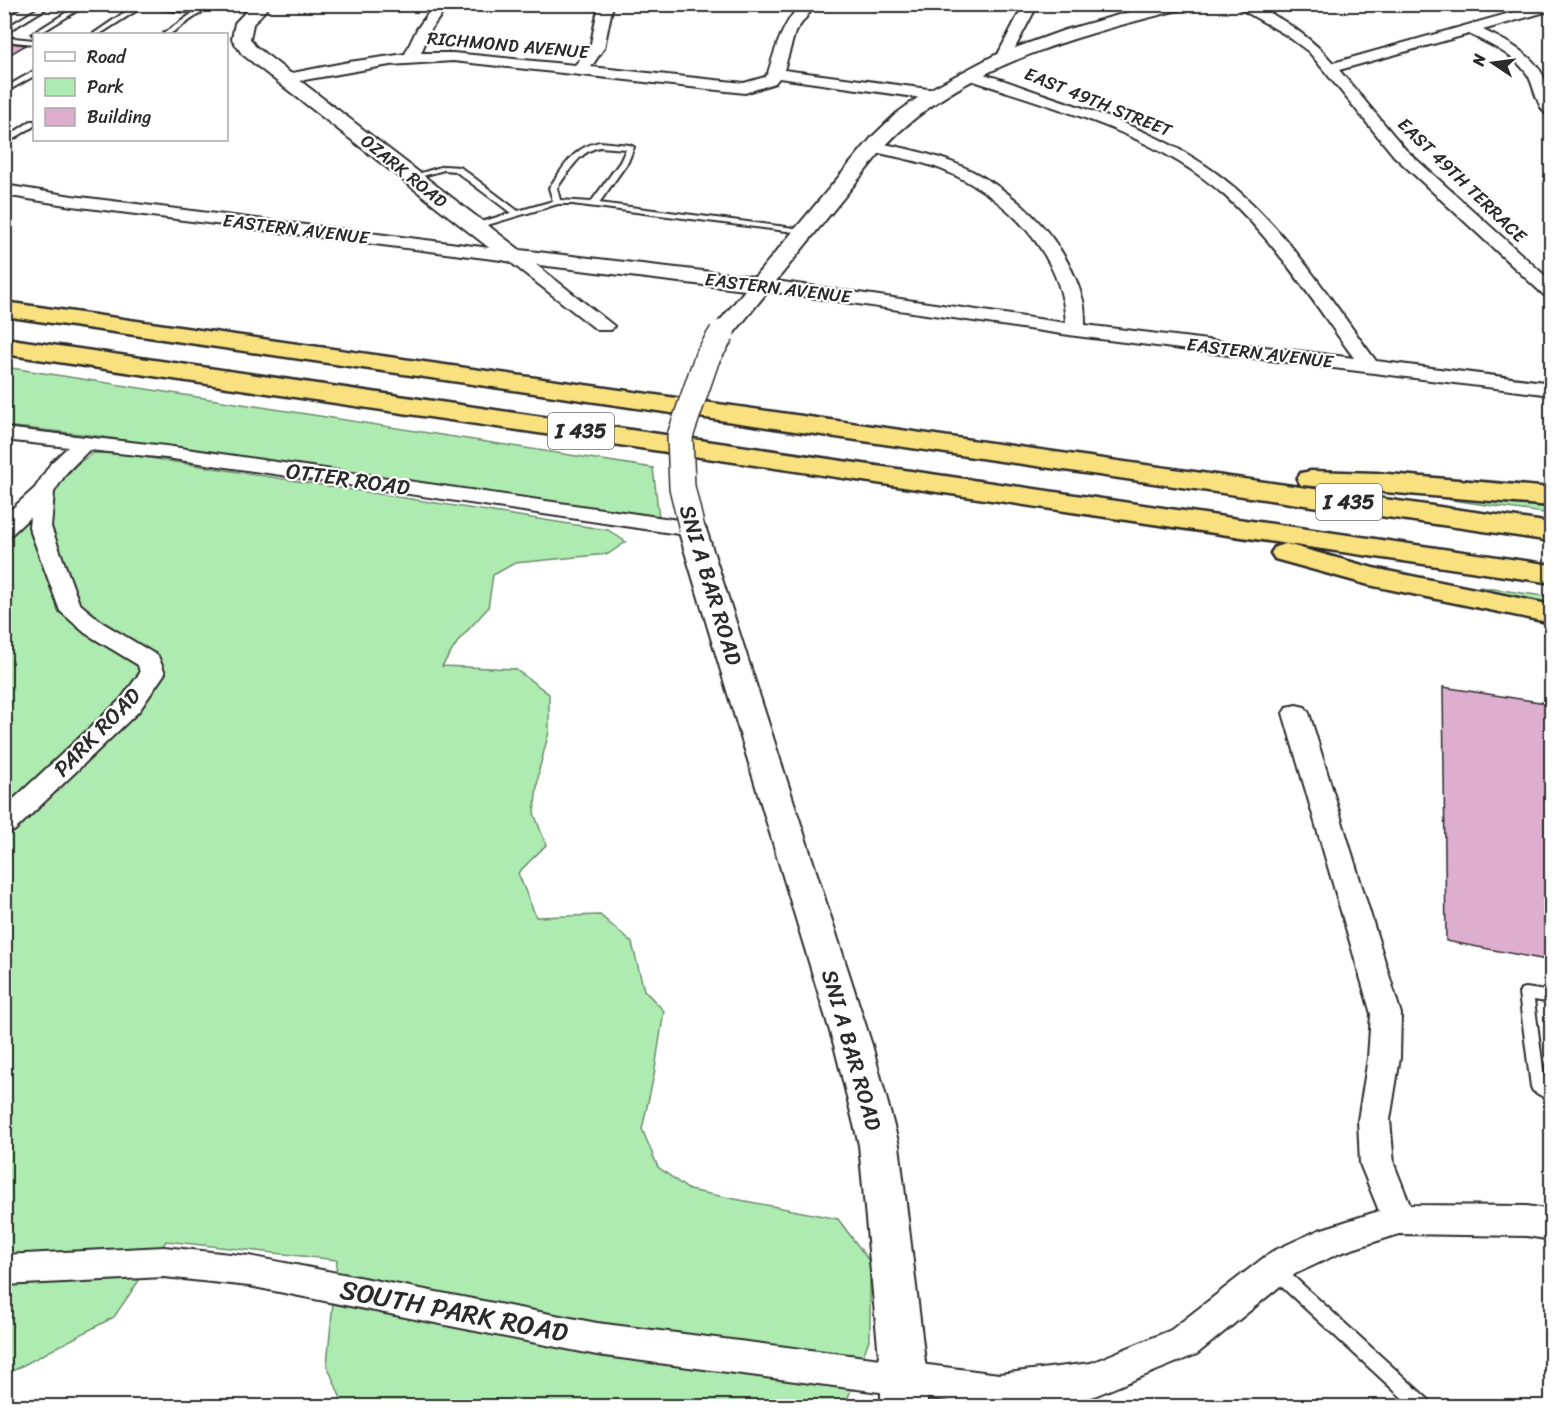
<svg xmlns="http://www.w3.org/2000/svg" width="1556" height="1411" viewBox="0 0 1556 1411" font-family="Sriracha,sans-serif">
<style>
.green{fill:#aeebb1;stroke:#6c8b6e;stroke-width:1.5}
.building{fill:#deaece;stroke:#2b2b2b;stroke-width:1.5}
.lines{fill:none;stroke-linecap:round;stroke-linejoin:round}
.service-casing{stroke:#2b2b2b;stroke-width:4}
.minor-casing{stroke:#2b2b2b;stroke-width:4}
.tertiary-casing{stroke:#2b2b2b;stroke-width:4}
.motorway-casing{stroke:#2b2b2b;stroke-width:5}
.service{fill:#fff;fill-rule:evenodd}
.minor{fill:#fff;fill-rule:evenodd}
.tertiary{fill:#fff;fill-rule:evenodd}
.motorway{fill:#fae180;fill-rule:evenodd}
.tertiary-bridge-casing{stroke:#2b2b2b;stroke-width:28;stroke-linecap:butt}
.tertiary-bridge{stroke:#fff;stroke-width:25}
.labels{text-anchor:middle;dominant-baseline:central;stroke-width:4.5;stroke-linejoin:round;paint-order:stroke}
.far-street-label{font-size:18px;fill:#2b2b2b;stroke:#fff}
.shield{fill:#fff;stroke:#6b6b6b;stroke-width:1.5}
.shield-label{font-size:21px;font-weight:bold;fill:#2b2b2b}
.street-label{font-size:22px;fill:#2b2b2b;stroke:#fff}
.near-street-label{font-size:27px;fill:#2b2b2b;stroke:#fff}
</style>
<rect width="100%" height="100%" fill="#fff"/>
<filter id="ink" filterUnits="userSpaceOnUse"><feTurbulence type="fractalNoise" baseFrequency=".0167" numOctaves="2"/><feDisplacementMap in="SourceGraphic" scale="12" xChannelSelector="R" yChannelSelector="G"/><feConvolveMatrix kernelMatrix="1 2 1 2 8 2 1 2 1" color-interpolation-filters="sRGB"/></filter>
<g filter="url(#ink)">
<path class="green" d="M5 367 653 468 659 518 89 435 5 426Z
M93 453 124 454 608 530 626 542 608 554 515 563 493 575 488 608 459 640 442 666 515 669 549 694V732L539 770 534 813 546 845 518 873 536 917 600 915 632 943 644 990 664 1011 654 1075 642 1129 658 1167 689 1190 838 1219 870 1262V1337L845 1406H344L327 1365 337 1260 166 1241 114 1317 5 1375 4 513 31 514 76 465Z
M1451 497 1551 508V514L1450 500Z
M1480 587 1551 597V608L1480 594Z"/>
<path class="building" d="M4 4H27L4 18Z
M4 42 26 45 4 58Z
M1443 687 1552 704V961L1446 941Z"/>
<g class="lines">
<defs>
<path id="service" d="M45 4H53L4 34V29Z
M80 4H88L39 34 34 36 32 34Z
M137 4H153L202 12 170 34H163L193 13 142 7 100 34H93Z
M4 37 34 40V44L4 41Z
M34 71V76L4 93V88Z
M31 121H34V126L4 145V139Z
M600 142 630 145 634 147 628 162 599 203 802 229 806 231 802 233 572 204H558L474 229 470 227 471 225 511 213 455 171 444 170 412 179 408 177 444 166 460 167 518 211 553 201 549 188C564 167 573 147 600 142ZM600 147 626 149 620 162 591 202 560 200 557 188C569 172 579 151 600 147Z
M1526 988 1552 992V1003L1534 1000 1545 1084 1552 1088V1102L1533 1091 1531 1087 1519 993 1521 989Z
M1276 1264 1282 1266 1429 1400 1432 1406H1411L1270 1276 1268 1271 1270 1266Z"/>
<path id="minor" d="M435 4H449L431 29 421 53H453L575 65 590 48 599 4H613L604 48 591 67 744 83 765 77 768 73C776 47 782 25 801 4H816L795 32 784 70 936 90 944 95 936 100 779 78 775 83 745 93 453 61 390 65 287 83 279 78 282 75 349 62 405 54 417 29Z
M1024 4H1038L1007 63H997L995 60Z
M1232 4C1238 4 1246 3 1251 5 1279 14 1315 41 1333 63L1542 4H1552V10L1483 30C1525 50 1552 66 1552 117 1538 113 1535 89 1529 77 1516 55 1491 45 1469 34L1339 70 1406 150 1552 282V297L1545 296 1394 156 1309 52 1286 35Z
M970 70C996 77 1022 87 1048 96 1114 118 1182 142 1235 188 1291 236 1332 302 1376 361L1552 383V395L1076 336 755 289 753 285 755 281 762 279 1066 323C1062 253 1006 196 943 170 919 160 893 157 868 150L866 147 868 144 874 142C901 147 928 153 954 163 1010 185 1063 235 1081 294 1085 304 1085 315 1085 325L1354 358C1314 303 1275 241 1224 195 1153 132 1053 108 965 78L962 75Z
M4 185 72 196 514 251 520 252 614 326 611 330H597L509 261 72 206 4 195Z
M4 428 166 446 692 522 700 524 703 529 700 534 692 536 166 458 89 450 67 472 54 492 51 527 79 603 103 623 158 656 165 673 139 711 14 831 4 833V808L121 699 140 673 138 665 85 633 60 611 29 527 30 517 12 534 4 536V516L35 488 51 463 68 447 4 440Z
M1296 705 1305 707 1309 713 1401 1014 1400 1058 1390 1120 1394 1164 1410 1205 1527 1206 1552 1210V1240L1527 1236 1399 1234 1340 1253 1295 1274 1197 1354 1092 1397 1013 1406H987L597 1355 249 1286 164 1277 4 1285V1255L164 1247 249 1256 597 1323 999 1374 1091 1363 1171 1330 1271 1252 1319 1230 1379 1211 1360 1164 1358 1120 1368 1058 1371 1014 1283 713 1287 707Z"/>
<path id="tertiary" d="M253 4H271L253 24 250 39 255 46 520 250 755 277 873 136 897 113 927 91 993 56 1065 30 1158 4H1188L1186 8C1081 35 965 63 887 144L730 338 722 340 714 338 710 333 745 290 506 261 242 54 232 39 235 23Z
M692 521 702 523 706 529 872 1045 899 1145 927 1378V1406H881V1378L859 1145 834 1045 678 529 682 523Z"/>
<path id="motorway" d="M4 302 1552 523V541L4 316Z
M4 338 1552 565V583L4 354Z
M1311 471 1376 473 1552 488V506L1301 485 1297 479 1301 473Z
M1286 544 1373 568 1552 605V623L1369 585 1275 559 1271 553 1275 547Z"/>
</defs>
<use href="#service" class="service-casing"/>
<use href="#minor" class="minor-casing"/>
<use href="#tertiary" class="tertiary-casing"/>
<use href="#motorway" class="motorway-casing"/>
<use href="#service" class="service"/>
<use href="#minor" class="minor"/>
<use href="#tertiary" class="tertiary"/>
<use href="#motorway" class="motorway"/>
<defs>
<path id="tertiary-bridge" d="M692 529 682 487 680 436 707 358 722 333"/>
</defs>
<use href="#tertiary-bridge" class="tertiary-bridge-casing"/>
<use href="#tertiary-bridge" class="tertiary-bridge"/>
</g>
</g>
<g class="labels">
<g class="far-street-label">
<text transform="translate(508 45) rotate(5)">RICHMOND AVENUE</text>
<text transform="translate(1098 102) rotate(22)">EAST 49TH STREET</text>
<text transform="translate(404 171) rotate(39)">OZARK ROAD</text>
<text transform="translate(1462 180) rotate(44)">EAST 49TH TERRACE</text>
<text transform="translate(296 229) rotate(7)">EASTERN AVENUE</text>
<text transform="translate(778 288) rotate(7)">EASTERN AVENUE</text>
<text transform="translate(1260 353) rotate(7)">EASTERN AVENUE</text>
</g>
<g class="shield">
<rect x="548" y="413" width="66" height="36" rx="4.5"/>
<rect x="1316" y="484" width="66" height="36" rx="4.5"/>
</g>
<g class="shield-label">
<text x="581" y="431">I 435</text>
<text x="1349" y="502">I 435</text>
</g>
<g class="street-label">
<text transform="translate(348 479) rotate(8)">OTTER ROAD</text>
<text transform="translate(711 585) rotate(73)">SNI A BAR ROAD</text>
<text transform="translate(97 732) rotate(-46)">PARK ROAD</text>
<text transform="translate(852 1050) rotate(74)">SNI A BAR ROAD</text>
</g>
<g class="near-street-label">
<text transform="translate(454 1311) rotate(11)">SOUTH PARK ROAD</text>
</g>
</g>
<rect width="1556" height="1411" fill="none" stroke="#fff" stroke-width="24"/>
<rect x="12" y="12" width="1532" height="1387" fill="none" stroke="#2b2b2b" stroke-width="2" filter="url(#ink)"/>
<rect x="33" y="33" width="195" height="108" fill="#ffffff" stroke="#aaaaaa" stroke-width="1.5"/>
<rect x="45" y="52" width="30" height="9" fill="#ffffff" stroke="#aaaaaa" stroke-width="1.5"/>
<text x="87" y="63" font-size="18" fill="#2b2b2b">Road</text>
<rect x="45" y="78" width="30" height="18" fill="#aeebb1" stroke="#aaaaaa" stroke-width="1.5"/>
<text x="87" y="93" font-size="18" fill="#2b2b2b">Park</text>
<rect x="45" y="108" width="30" height="18" fill="#deaece" stroke="#aaaaaa" stroke-width="1.5"/>
<text x="87" y="123" font-size="18" fill="#2b2b2b">Building</text>
<g transform="translate(1493 63) rotate(283)" stroke="#ffffff" stroke-width="4.5" paint-order="stroke">
<path d="M0-4.5L10 22L0 15L-10 22Z" fill="#2b2b2b"/>
<text y="-9" font-size="16" font-weight="bold" text-anchor="middle" fill="#2b2b2b">N</text>
</g>
</svg>
